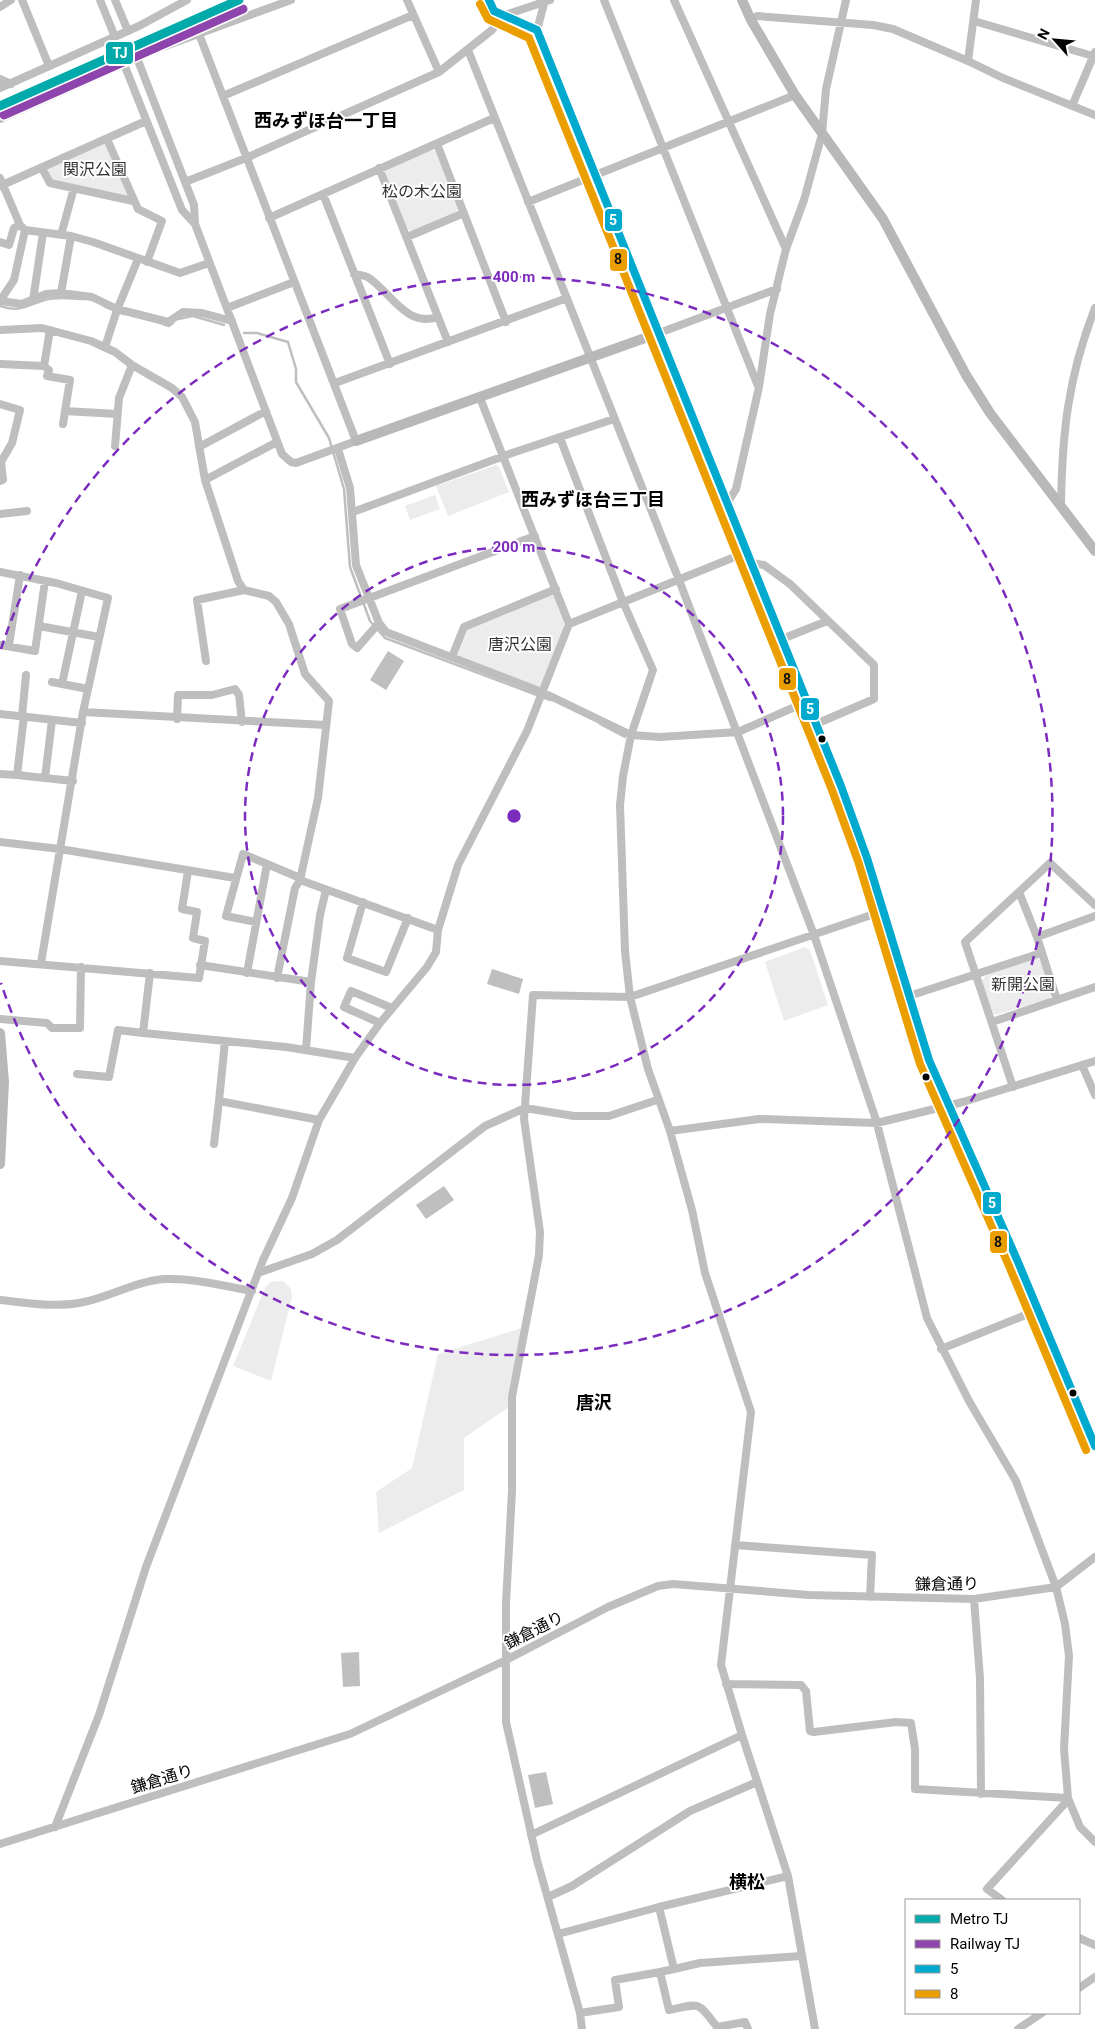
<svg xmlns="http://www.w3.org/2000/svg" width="1095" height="2029" viewBox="0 0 1095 2029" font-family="Roboto,'Noto Sans JP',sans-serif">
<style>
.green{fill:#ececec}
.water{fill:#bfbfbf}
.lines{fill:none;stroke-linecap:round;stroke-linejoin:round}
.stream{stroke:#bfbfbf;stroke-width:2.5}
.street{stroke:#bebebe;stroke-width:8}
.secondary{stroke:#b8b8b8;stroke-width:10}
.bus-1-casing{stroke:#fff;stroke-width:11}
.bus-2-casing{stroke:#fff;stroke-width:11}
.bus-1{stroke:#00a9ce;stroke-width:8}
.bus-2{stroke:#eb9e00;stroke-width:8}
.rail-1-casing{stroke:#fff;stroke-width:12}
.rail-1{stroke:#8e44ad;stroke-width:9}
.metro-1-casing{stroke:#fff;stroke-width:12}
.metro-1{stroke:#01aaaa;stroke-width:9}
.ring{fill:none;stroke:#7b2cbf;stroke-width:2.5;stroke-dasharray:9 6}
.bus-dot{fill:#000;stroke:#fff;stroke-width:2}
.labels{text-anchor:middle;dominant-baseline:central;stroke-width:4;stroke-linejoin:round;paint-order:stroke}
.park-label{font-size:16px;fill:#333;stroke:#fff}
.street-label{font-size:16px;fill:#000;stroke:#fff}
.neighbourhood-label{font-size:18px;font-weight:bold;fill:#000;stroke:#fff}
.centre{fill:#7b2cbf;stroke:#fff;stroke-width:2.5}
.ring-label{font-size:15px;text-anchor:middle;font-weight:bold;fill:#7b2cbf;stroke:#fff;stroke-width:4;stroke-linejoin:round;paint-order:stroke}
.line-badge{stroke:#fff;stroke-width:2}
.badge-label{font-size:14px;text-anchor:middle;font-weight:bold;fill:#fff}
.pale-badge-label{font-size:14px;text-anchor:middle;font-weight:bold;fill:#111}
</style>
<rect width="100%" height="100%" fill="#fff"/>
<path class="green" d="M105 144 129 196 53 180 47 169Z
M431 150 435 151 458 209 457 212 411 231 408 230 385 173 386 170Z
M496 465 499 467 509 492 448 516 436 486Z
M435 495 440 509 410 520 405 506Z
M551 595 554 596 564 624 541 686 537 687 457 657 468 629Z
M805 947 810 950 828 1005 784 1021 765 962Z
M1036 958 1040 960 1052 994 1050 998 996 1015 993 1013 982 981 985 976Z
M283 1281 291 1289 292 1297 271 1381 233 1366 265 1288 270 1282Z
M522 1328 509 1407 464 1438V1490L379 1533 376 1492 412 1468 438 1354Z"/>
<path class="water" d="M388 651 404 661 386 690 370 680Z
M492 969 523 979 519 994 487 984Z
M444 1186 454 1200 426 1219 416 1205Z
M359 1652 360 1686 343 1687 341 1653Z
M546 1772 553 1804 535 1808 528 1775Z"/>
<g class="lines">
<path class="stream" d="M0 306C19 313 28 305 45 300 57 296 73 299 85 299
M104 306 124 314
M178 319 193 316 224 325
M163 324 169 326 173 323
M244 333H257L288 342 296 369V382L329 438 344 489 350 567 370 621 385 638 550 700
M600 724 625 737"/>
<path class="street" d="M22 0 49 66
M100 0 115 37
M115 0 128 31
M407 0 439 72
M489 0 494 11 537 30 545 0
M604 0 758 386
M674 0 786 249
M0 7 11 0
M751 20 757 16 873 25 893 29 968 61 1003 78 1095 115
M974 21 1093 56
M468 50 679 580 814 935 876 1120 927 1318 969 1401 1016 1481 1056 1587 1065 1624 1069 1656 1064 1749 1068 1798 1080 1827 1095 1842
M137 58 194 205 195 224 282 454 291 462 296 463 356 441 199 34
M968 61 976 0
M124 64 182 210 195 224
M0 79 11 84
M0 88 139 26 187 0
M223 96 413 15
M1072 106 1095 52
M0 119 152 51 291 0
M107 139 138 209 162 221 147 262
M437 144 506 322
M42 168 50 183 133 201
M379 168 448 342
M0 178 20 225 25 230 71 236 93 242 180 273 209 263
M185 182 246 158 439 72 492 30 502 16 550 0
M0 186 146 121
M323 194 390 364
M528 202 795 95
M269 218 494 118
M25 230 14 280 0 301 22 304 46 294 61 293 92 297 117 309 168 322 183 312 202 313 232 321
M61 235 74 188
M407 237 464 213
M0 242 9 245 14 228 20 225
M354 274C359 275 365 275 369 278 391 293 407 328 438 317
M61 293 71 236
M33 300 43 233
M227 308 294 282
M0 330 42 328 91 341 115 352 132 365 172 388 182 397 195 422 205 480 238 581 244 590 269 596 276 602 289 624 305 674 329 701 318 798 300 880 438 930
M659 333 777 289
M105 347 117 310 138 259
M0 364 44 366 50 330
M44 366 49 370 47 376 70 380 63 424
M335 383 567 298
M0 404 20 410 12 443 1 462 3 480 0 481
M65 411 117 414
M560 438 623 602 653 670 631 735 623 776 620 805 625 951 630 997 648 1069 670 1131 692 1210 705 1273 751 1412 721 1665 742 1735 788 1876 815 2029
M115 446 119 398 132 365
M199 447 266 411
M338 449 350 488 356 565 379 623 386 632 542 692 631 735 660 737 738 732 806 702
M205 480 277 442
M728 502 736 489 759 387 770 314 786 249 804 200 822 134 826 89 846 0
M1061 506C1062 433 1068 377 1095 308
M353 512 512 453 614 419
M0 514 27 511
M752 563 764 565 790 584 874 665V699L816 724
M0 572 56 583 108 598 83 712 41 963
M379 623 357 648 352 644 340 609 535 536
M569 624 747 552
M39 626 99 637
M782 639 827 621
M0 645 35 651 45 581
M9 645 20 575
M452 657 464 627 556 589
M206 661 197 600 244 590
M52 682 88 689
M62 684 82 591
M83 712 326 725
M0 714 82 723
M22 716 26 675
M24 716 17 775 45 778 52 720
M177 719 178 695H212L235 689 239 695 242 722
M0 774 17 775
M45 778 73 781
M0 842 60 849 235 878
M1019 892 1037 937 1057 1000
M363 902 347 958 386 972 408 918
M256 922 226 916 243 854 267 864
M1037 937 1095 916
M0 961 199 978 205 941 193 938 197 912 182 909 188 871
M200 965 311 982 320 915 326 890
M150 973 143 1033 286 1047 355 1058
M247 973 267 864 300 878
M277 978 295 888 300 880
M909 996 1041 953
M0 1019 47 1023 52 1028H80L81 967
M992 1022 1095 987
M380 1023 344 1007 351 991 392 1008
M225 1041 219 1101 319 1120
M306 1050 311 982
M1082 1065 1095 1095
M77 1074 109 1077 118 1030 143 1033
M1013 1087 965 942 1050 863 1095 905
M670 1131 759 1119 877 1123 963 1102 1095 1061
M214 1144 219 1101
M258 1273 312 1254 337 1240 485 1126 525 1108 574 1116H609L657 1100
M0 1300C28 1303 56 1308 84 1302 112 1296 136 1281 165 1279 194 1278 224 1286 252 1291
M941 1349 1038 1310
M735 1545 872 1555 870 1597
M974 1599 980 1679 981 1794
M726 1684 801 1685 806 1691 810 1731 814 1732 896 1722 911 1723 915 1749V1789L1068 1798
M55 1827 99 1715 146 1567 263 1260 292 1198 319 1120 355 1058 380 1023 427 967 436 952 438 930 458 865 527 731 569 624 480 398
M531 1835 742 1735
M0 1844 350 1734 506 1660 608 1607 658 1586 673 1584 809 1595 974 1599 1056 1587 1095 1557
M548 1897 572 1886 690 1811 757 1782
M1002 1900 987 1889 1068 1800
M659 1907 674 1969 700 1963 801 1956
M558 1934 659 1907 788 1876
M1079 1938 1095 1945
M674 1969 660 1972 669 2010C701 2003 697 2001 717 2027L745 2022 748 2029
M1079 1988 1095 1977
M580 2013 619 2007 615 1980 660 1972
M582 2029 580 2013 537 1860 506 1722V1603L512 1491V1397L539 1255 540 1232 524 1119 533 995 630 997 883 911
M1018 2029 1042 2013"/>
<path class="secondary" d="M742 0 751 20 795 95 883 219 966 375 990 413 1095 551
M537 30 841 786 867 858 929 1060 1018 1262 1095 1446
M356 441 659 333
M0 1033 4 1082 0 1164"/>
<defs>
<path id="bus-1" d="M489 0 494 11 537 30 841 786 867 858 929 1060 1018 1262 1095 1446"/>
<path id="bus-2" d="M480 4 488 19 529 38 832 790 858 861 920 1064 1009 1266 1086 1450"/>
</defs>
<use href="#bus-1" class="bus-1-casing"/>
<use href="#bus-2" class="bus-2-casing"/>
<use href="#bus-1" class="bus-1"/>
<use href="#bus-2" class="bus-2"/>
<defs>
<path id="rail-1" d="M4 115 243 9"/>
</defs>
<use href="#rail-1" class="rail-1-casing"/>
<use href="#rail-1" class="rail-1"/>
<defs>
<path id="metro-1" d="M0 106 239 0"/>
</defs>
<use href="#metro-1" class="metro-1-casing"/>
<use href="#metro-1" class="metro-1"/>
</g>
<g class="ring">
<circle cx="514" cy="816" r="269"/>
<path d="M1 649A539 539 0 1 1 1 983"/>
</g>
<g class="bus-dot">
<circle cx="822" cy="739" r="4.5"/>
<circle cx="926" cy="1077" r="4.5"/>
<circle cx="1073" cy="1393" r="4.5"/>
</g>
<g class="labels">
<g class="park-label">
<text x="95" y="169">関沢公園</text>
<text x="422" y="191">松の木公園</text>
<text x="520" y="644">唐沢公園</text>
<text x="1023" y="984">新開公園</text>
</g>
<g class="street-label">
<text transform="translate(947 1584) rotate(-1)">鎌倉通り</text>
<text transform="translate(534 1630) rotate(-27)">鎌倉通り</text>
<text transform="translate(162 1779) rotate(-17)">鎌倉通り</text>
</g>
<g class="neighbourhood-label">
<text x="326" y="120">西みずほ台一丁目</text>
<text x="593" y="499">西みずほ台三丁目</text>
<text x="594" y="1402">唐沢</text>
<text x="747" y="1881">横松</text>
</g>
</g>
<circle cx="514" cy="816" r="8" class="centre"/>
<g class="ring-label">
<text x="514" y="282">400 m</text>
<text x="514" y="552">200 m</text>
</g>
<g class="line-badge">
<rect x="105" y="41" width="29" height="24" rx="5" fill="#01aaaa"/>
<rect x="604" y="208" width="19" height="24" rx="5" fill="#00a9ce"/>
<rect x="609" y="248" width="19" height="24" rx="5" fill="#eb9e00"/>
<rect x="778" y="667" width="19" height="24" rx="5" fill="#eb9e00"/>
<rect x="800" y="697" width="20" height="24" rx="5" fill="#00a9ce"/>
<rect x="982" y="1191" width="20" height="24" rx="5" fill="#00a9ce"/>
<rect x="989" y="1230" width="19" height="24" rx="5" fill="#eb9e00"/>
</g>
<g class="badge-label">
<text x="120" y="58">TJ</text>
<text x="613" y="225">5</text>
<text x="810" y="714">5</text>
<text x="992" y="1208">5</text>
</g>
<g class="pale-badge-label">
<text x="618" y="264">8</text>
<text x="787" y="684">8</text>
<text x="998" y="1247">8</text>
</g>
<rect x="905" y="1899" width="175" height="115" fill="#ffffff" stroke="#999999"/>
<rect x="915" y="1915" width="25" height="8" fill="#01aaaa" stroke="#999999"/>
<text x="950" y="1924" font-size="15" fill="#000000">Metro TJ</text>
<rect x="915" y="1940" width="25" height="8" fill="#8e44ad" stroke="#999999"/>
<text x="950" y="1949" font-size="15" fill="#000000">Railway TJ</text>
<rect x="915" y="1965" width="25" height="8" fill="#00a9ce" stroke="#999999"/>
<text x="950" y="1974" font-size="15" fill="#000000">5</text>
<rect x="915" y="1990" width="25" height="8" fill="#eb9e00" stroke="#999999"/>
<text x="950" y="1999" font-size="15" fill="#000000">8</text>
<g transform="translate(1055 40) rotate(297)" stroke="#ffffff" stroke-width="4" paint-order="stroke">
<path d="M0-4L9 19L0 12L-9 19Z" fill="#000000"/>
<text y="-8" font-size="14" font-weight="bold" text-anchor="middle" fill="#000000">N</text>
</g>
</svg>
